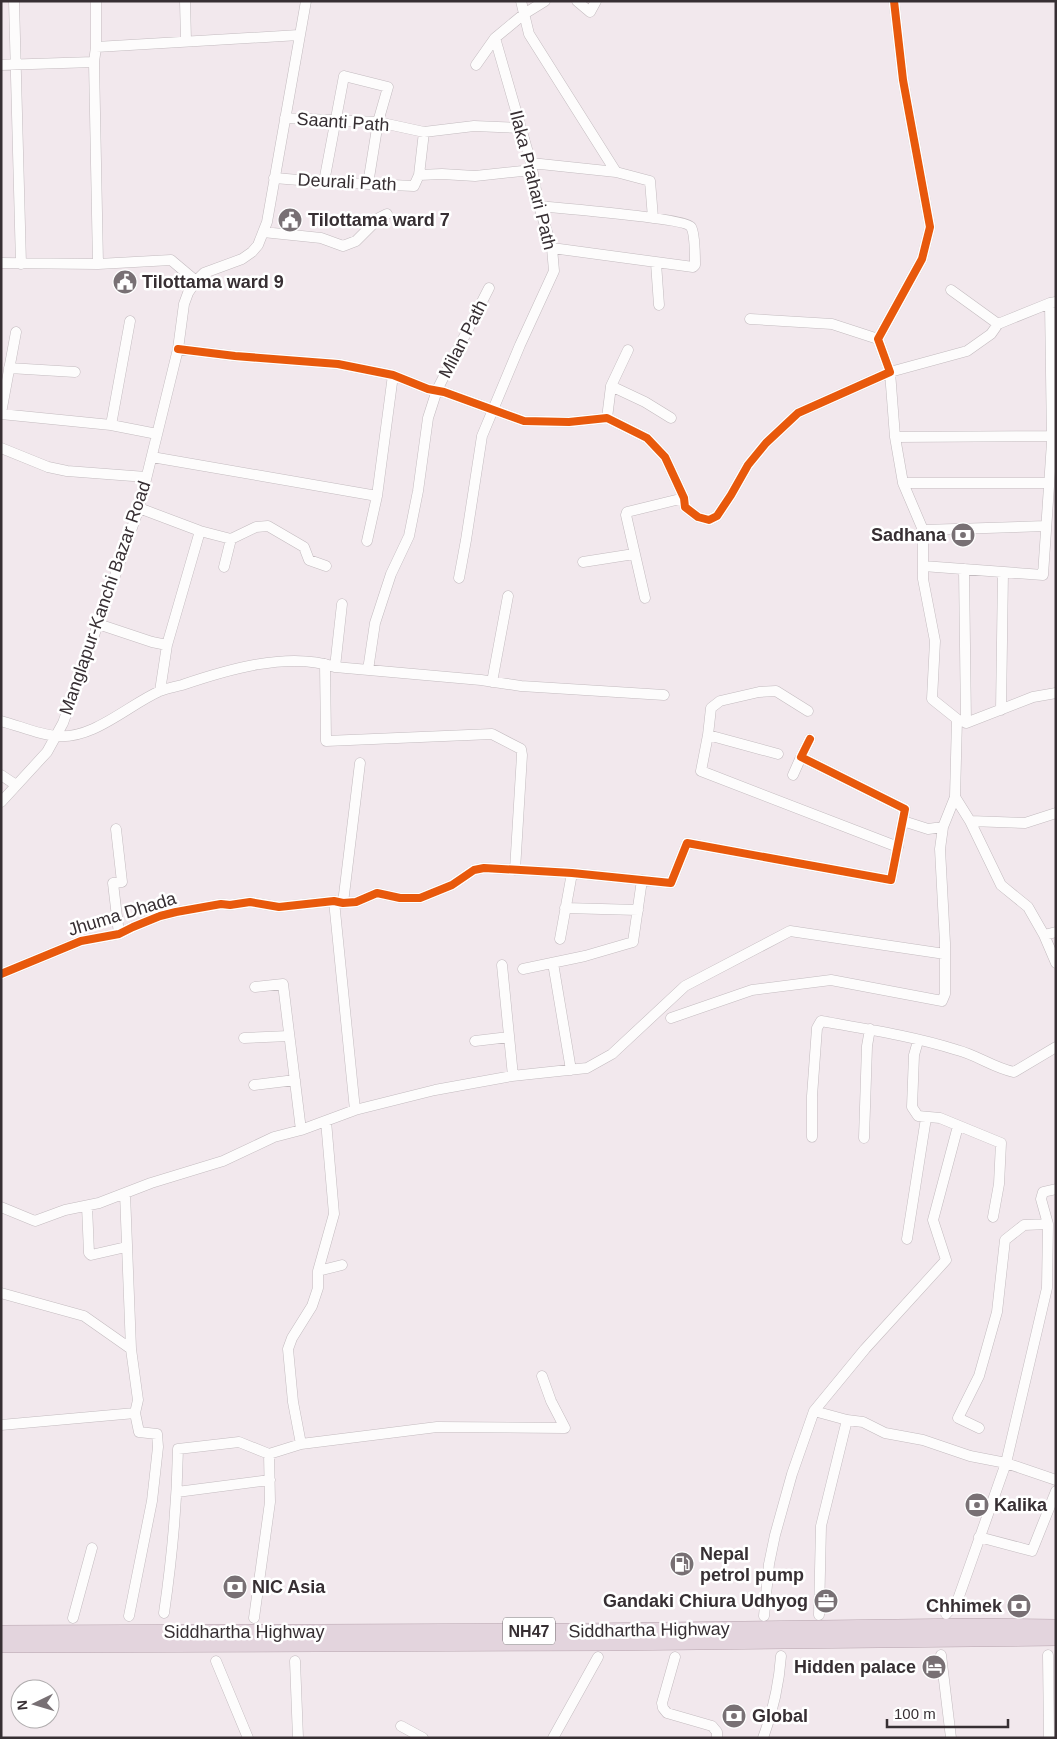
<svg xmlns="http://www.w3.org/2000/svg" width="1057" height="1739" viewBox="0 0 1057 1739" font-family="Helvetica,sans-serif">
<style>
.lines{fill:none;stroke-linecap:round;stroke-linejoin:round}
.minor-casing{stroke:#c3bbbf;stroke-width:11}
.highway-casing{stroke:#b7a4ae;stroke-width:16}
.minor{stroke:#fdfcfc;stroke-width:10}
.highway{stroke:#e3d4dd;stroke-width:15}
.cycleway-casing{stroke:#fff;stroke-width:11}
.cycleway{stroke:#e8590c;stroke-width:8}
.labels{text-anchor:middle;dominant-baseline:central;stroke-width:5;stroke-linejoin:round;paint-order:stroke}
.shield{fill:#fff;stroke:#736d70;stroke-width:1}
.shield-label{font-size:16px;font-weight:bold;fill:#372f33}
.street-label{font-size:18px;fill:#372f33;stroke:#fff}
.poi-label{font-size:18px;font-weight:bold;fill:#372f33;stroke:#fff;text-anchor:start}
</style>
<rect width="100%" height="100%" fill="#f2e8ed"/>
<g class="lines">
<defs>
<path id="minor" d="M14 1 21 264
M96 1V47L94 62 98 264
M185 1 186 41
M521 1 529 34 616 172
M577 1 590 12 596 1
M96 47 299 35
M1 65 94 62
M476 65 495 38
M285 118 378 122 424 132 474 126 521 128
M531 163 616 172 650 181 653 218
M419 175 424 132
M274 178 324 182 414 186 419 175 442 174 475 176 532 170
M324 182 344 76 388 87 378 122 368 184
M539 206C558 208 685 218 691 227 695 233 695 257 695 265L693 267 552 248
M263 232 321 238 343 246 356 241 379 218 387 214
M1 263 98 264 171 260 196 281
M656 263 659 305
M951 290 998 324
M750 319 832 324 878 339
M178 349 235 356 338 364 393 375 428 389 444 392 524 421 569 422 607 418 647 438 665 457 684 498 685 507 698 517 709 520 717 516 731 495 748 465 766 443 798 413 890 372 878 339 922 259 930 227 903 80 894 1
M9 368 75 372
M611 386 645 402 671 418
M1 413 16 332
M1 414 111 425 157 434
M607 418 611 386 628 350
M111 425 130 321
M895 437 1052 436
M1 448 48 467 67 471 146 477
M152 457 377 496
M903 483H1049
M139 508 200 531 231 539 256 527 268 526 304 547 309 560 326 566
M923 530 1046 526
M367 541 377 496 393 375
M583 562 634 554
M923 566 1043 575 1052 442 1050 303
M224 567 231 539
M964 569 966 723
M459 578 466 540 482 436 520 345 554 271 552 248 539 206 531 163 495 38 524 14 545 1
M645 598 626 515 627 512 684 498
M98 624 152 642 167 645 160 691
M167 645 200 531
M325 664 326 741 492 734 521 749 522 755 515 870
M335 667 342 604
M368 670 375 623 391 574 409 536 418 491 428 418 437 390 489 288
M492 682 508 596
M1001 710 1003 572
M961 720 966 723 1033 697 1056 693
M1 721C17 725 40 735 56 736 93 740 128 705 160 691 167 688 175 687 182 685 226 670 288 651 335 667L481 680 521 686 664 695
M708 735 711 708 720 701 759 692 776 691 808 711
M778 754 708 735 701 771 898 847
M1 775 16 785
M793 775 801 757
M955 797 970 821 1001 885 1028 907 1044 935 1056 963
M1 802 47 752 63 723 139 508 178 349 184 304 188 293 196 281 204 273 242 259 252 252 258 245 267 222 306 1
M903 821 928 829 943 827
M970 821 1025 823 1056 813
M116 829 122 882 113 883 119 934
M334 901 355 1110
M343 903 360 763
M565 908 638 910
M1044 935 1056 932
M560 939 572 873
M553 963 571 1070
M502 965 513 1076
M523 969 585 956 633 942 642 880
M1 974 81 941 119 934 133 927 160 916 176 912 221 904 230 905 250 902 279 907 334 901 343 903 356 902 377 893 400 898H420L452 885 474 870 484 868 572 873 671 883 687 843 891 880 905 809 801 757 810 739
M255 987 283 984 301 1130
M671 1018 752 990 831 980 942 1001 945 994V943L940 849 943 827 955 797 957 719 932 699 935 641 923 579V530L903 483 895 437 890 372 967 351 991 334 998 324 1050 303 1056 302
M244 1038 289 1036
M475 1041 509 1037
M918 1041 914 1055 912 1107 918 1116 940 1118 1001 1143 999 1184 993 1217
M254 1085 295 1080
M812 1137V1096L817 1028 821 1021C866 1029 913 1036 957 1050 977 1055 994 1068 1014 1072L1056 1047
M864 1138 867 1046 870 1029
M125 1193 131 1349 138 1400 135 1413 139 1432 157 1434 158 1447 152 1501 129 1616
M87 1206 89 1253 91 1255 126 1247
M1 1207 35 1221 65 1210 99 1203 151 1183 223 1161 274 1137 301 1130 355 1110 435 1090 512 1076 587 1068 612 1054 685 986 790 931 945 954
M907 1239 926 1118
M318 1271 342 1265
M1 1293 84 1316 131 1349
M814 1411 847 1420 863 1422 885 1433 923 1440 970 1456 1006 1463 1056 1480
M1 1425 135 1413
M979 1428 958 1418 979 1376 997 1312 1005 1240 1024 1225 1048 1224
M301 1444 293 1402 288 1349 292 1338 312 1306 318 1288V1271L334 1214 326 1121
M177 1492 270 1480
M979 1537 1032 1551 1056 1491
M164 1613C172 1558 177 1504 178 1449L239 1442 269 1454
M946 1614 957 1602 1006 1463 1047 1288 1048 1224 1041 1199 1043 1192 1056 1189
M819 1615 821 1526 847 1420
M764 1616 769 1564 775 1535 792 1474 814 1411 865 1349 946 1260 933 1220 958 1126
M73 1618 92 1548
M254 1618 270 1502 269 1454 301 1444 437 1427 565 1428 551 1401 542 1376
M941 1655 951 1738
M1048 1655 1049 1738
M675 1657 662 1703 663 1708 667 1713 712 1726 717 1732V1738
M216 1661 248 1738
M295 1661 298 1738
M401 1726 423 1738
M553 1738 598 1657
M763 1738C773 1711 779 1684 781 1656"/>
<path id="highway" d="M1 1633 581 1631 974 1626 1056 1627
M1 1645 608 1643 1056 1638"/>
</defs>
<use href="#minor" class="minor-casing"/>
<use href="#highway" class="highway-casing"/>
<use href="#minor" class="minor"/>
<use href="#highway" class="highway"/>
<defs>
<path id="cycleway" d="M178 349 235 356 338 364 393 375 428 389 444 392 524 421 569 422 607 418 647 438 665 457 684 498 685 507 698 517 709 520 717 516 731 495 748 465 766 443 798 413 890 372 878 339 922 259 930 227 903 80 894 1
M1 974 81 941 119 934 133 927 160 916 176 912 221 904 230 905 250 902 279 907 334 901 343 903 356 902 377 893 400 898H420L452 885 474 870 484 868 572 873 671 883 687 843 891 880 905 809 801 757 810 739"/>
</defs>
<use href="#cycleway" class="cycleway-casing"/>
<use href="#cycleway" class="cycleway"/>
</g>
<defs>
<symbol id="civic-disc" viewBox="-11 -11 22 22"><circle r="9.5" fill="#787074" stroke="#fff"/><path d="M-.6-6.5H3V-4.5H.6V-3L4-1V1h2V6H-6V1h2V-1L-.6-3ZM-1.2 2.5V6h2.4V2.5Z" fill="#fff"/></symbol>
<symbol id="bank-disc" viewBox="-11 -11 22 22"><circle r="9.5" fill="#787074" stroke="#fff"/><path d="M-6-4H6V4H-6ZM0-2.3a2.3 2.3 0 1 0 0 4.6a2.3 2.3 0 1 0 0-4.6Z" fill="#fff"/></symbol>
<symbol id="fuel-disc" viewBox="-11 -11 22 22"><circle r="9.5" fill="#787074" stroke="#fff"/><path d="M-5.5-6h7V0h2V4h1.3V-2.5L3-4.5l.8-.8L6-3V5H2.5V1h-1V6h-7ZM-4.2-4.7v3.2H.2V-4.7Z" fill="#fff"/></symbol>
<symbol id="office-disc" viewBox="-11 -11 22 22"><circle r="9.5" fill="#787074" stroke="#fff"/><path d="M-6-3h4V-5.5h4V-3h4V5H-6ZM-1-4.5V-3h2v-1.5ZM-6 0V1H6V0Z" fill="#fff"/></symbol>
<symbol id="hotel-disc" viewBox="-11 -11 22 22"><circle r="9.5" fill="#787074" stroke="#fff"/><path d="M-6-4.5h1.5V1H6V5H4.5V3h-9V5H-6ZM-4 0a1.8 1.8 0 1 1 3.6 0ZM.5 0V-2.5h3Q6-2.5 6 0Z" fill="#fff"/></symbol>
</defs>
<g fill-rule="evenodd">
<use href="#civic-disc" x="276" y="206" width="28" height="28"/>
<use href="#civic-disc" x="111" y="268" width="28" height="28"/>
<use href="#bank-disc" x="949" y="521" width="28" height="28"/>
<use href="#bank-disc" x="963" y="1491" width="28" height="28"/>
<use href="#fuel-disc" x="668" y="1550" width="28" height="28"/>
<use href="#bank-disc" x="221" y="1573" width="28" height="28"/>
<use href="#office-disc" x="812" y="1587" width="28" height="28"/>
<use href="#bank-disc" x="1005" y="1592" width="28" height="28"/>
<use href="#hotel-disc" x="920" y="1653" width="28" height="28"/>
<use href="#bank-disc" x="720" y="1702" width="28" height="28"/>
</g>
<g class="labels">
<rect class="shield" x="503" y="1617.5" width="52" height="27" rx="4"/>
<g class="shield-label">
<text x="529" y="1631">NH47</text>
</g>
<g class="street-label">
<text transform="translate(343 122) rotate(4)">Saanti Path</text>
<text transform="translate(533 180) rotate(76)">Ilaka Prahari Path</text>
<text transform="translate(347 182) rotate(3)">Deurali Path</text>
<text transform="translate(463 339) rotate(-63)">Milan Path</text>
<text transform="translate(105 598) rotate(-71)">Manglapur-Kanchi Bazar Road</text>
<text transform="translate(122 914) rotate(-17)">Jhuma Dhada</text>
<text transform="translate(649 1630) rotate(-1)">Siddhartha Highway</text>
<text x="244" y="1632">Siddhartha Highway</text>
</g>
<g class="poi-label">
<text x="308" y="220">Tilottama ward 7</text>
<text x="142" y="282">Tilottama ward 9</text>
<text x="946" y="535" text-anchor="end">Sadhana</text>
<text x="994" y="1505">Kalika</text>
<text x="700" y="1554">Nepal<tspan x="700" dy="21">petrol pump</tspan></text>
<text x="252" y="1587">NIC Asia</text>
<text x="808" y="1601" text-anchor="end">Gandaki Chiura Udhyog</text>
<text x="1002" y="1606" text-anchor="end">Chhimek</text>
<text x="916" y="1667" text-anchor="end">Hidden palace</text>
<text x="752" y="1716">Global</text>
</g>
</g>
<rect width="1057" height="1739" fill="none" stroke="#372f33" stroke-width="5"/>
<g transform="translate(35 1704) rotate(265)"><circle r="24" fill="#ffffff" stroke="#afacad"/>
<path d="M0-4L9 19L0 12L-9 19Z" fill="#787074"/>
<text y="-8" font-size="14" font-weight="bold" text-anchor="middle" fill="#372f33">N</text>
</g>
<path d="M887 1719v8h121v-8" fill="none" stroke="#372f33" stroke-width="2.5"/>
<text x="894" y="1719" font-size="15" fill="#372f33" stroke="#ffffff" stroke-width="4" paint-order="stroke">100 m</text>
</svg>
